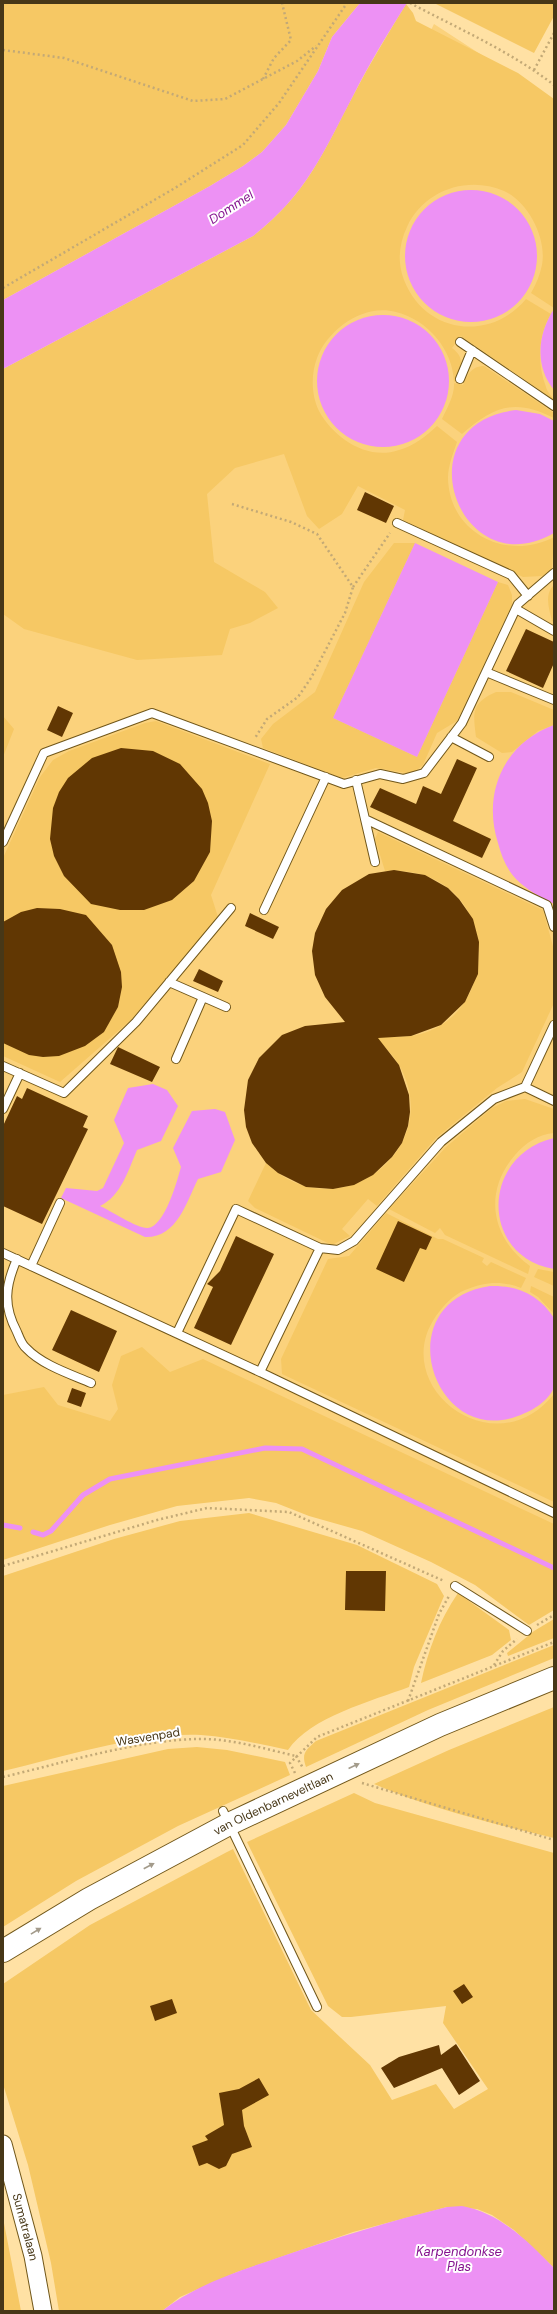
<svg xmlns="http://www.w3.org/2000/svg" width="557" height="2314" viewBox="0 0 557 2314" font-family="'DM Sans',sans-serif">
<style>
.built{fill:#fbd27c}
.green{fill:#f6c864}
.water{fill:#ed91f4}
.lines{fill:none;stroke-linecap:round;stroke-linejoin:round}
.stream{stroke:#ed91f4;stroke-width:5}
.building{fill:#613703}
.lane-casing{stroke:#71571a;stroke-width:10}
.street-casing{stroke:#71571a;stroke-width:19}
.secondary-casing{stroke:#71571a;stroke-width:24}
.path{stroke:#c3a976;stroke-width:2.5;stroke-dasharray:2 3;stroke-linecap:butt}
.lane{stroke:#fff;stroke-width:8}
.street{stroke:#fff;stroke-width:17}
.secondary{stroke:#fff;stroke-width:22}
.oneway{fill:#a39b8b}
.labels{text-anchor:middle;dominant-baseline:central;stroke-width:4;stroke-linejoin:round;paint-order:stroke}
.street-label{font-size:12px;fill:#473717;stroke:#fff}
.water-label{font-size:13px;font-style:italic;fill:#85138f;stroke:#fff}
</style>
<rect width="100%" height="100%" fill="#ffe1a4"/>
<path class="built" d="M434 24 554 102V1552L290 1434 3 1461V436L339 216Z"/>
<path class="green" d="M3 3H360L332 37 318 71 286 125 262 152 243 166 210 186 3 300Z
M434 3H554V16L534 53Z
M406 4 413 13 416 21 518 73 554 99V308L531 293C536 284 540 275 542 265 547 238 528 202 504 191 467 175 423 191 407 227 399 244 397 262 404 280 425 334 490 342 526 299L551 314C538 335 537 364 546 387 547 392 552 396 554 400L461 336 452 348C467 359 460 369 454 383L463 385C468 375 471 366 484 366L554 413V418C515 398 494 406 462 434L442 419C447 408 455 395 454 382 453 350 428 320 396 312 364 303 328 329 317 358 311 374 311 395 319 411 334 438 367 461 399 450 414 446 426 436 437 426L457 442C453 454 448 466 448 478 449 533 507 562 554 537L552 569 542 576 523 577 403 520 405 510 358 486 342 514 319 529 307 516 284 454 235 468 207 494 214 562 265 592 278 608 250 623 230 629 222 655 137 660 24 629 3 614V369L253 236C308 193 323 152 354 94 370 63 388 34 406 4Z
M394 543H415L333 718 417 757 498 582 508 585 512 595V605L457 721 437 733 423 765 412 774 376 768 342 778 263 748 261 739 273 724 315 692 364 582Z
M554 585V622L552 621C549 609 544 594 554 585Z
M496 692H511L554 710V725L538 731 512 752 502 753 476 737C473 713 471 703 496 692Z
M3 716 14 729 3 757Z
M156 721 270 764 211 895 218 917 132 1019 60 1082 3 1056V858L40 777 53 760 69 751 145 723Z
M378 832 543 910 554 950V1003L522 1072 497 1088 436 1138 377 1206 368 1199 342 1229 350 1236 332 1245 255 1208 248 1201 266 1163C338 1233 447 1148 399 1065 393 1055 385 1047 377 1039V1035C505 1058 517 863 385 871L375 839Z
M525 1099 554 1109V1133C539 1134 525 1143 515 1155 483 1192 491 1238 530 1266L528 1274 445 1235 440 1228 435 1233 389 1209 446 1147 492 1108 506 1101Z
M386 1213 438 1239H443L484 1258 482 1262 487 1266 491 1262 526 1278 521 1288C501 1280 485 1282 465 1290 453 1295 444 1305 436 1316 387 1386 494 1469 554 1394V1502L282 1374 281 1359 328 1259 349 1256Z
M538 1269 554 1272V1286L534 1277Z
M531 1286 554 1297V1314L538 1297 530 1292Z
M142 1347 170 1372 203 1359 554 1524V1610L529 1625 475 1585 431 1562 362 1531 309 1516 276 1503 249 1498 177 1506 110 1525 3 1560V1395L44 1387 58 1405 110 1421 118 1409 112 1385 121 1356Z
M249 1513 357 1545 437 1584 444 1596 414 1667 409 1687C372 1701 310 1717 288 1750 260 1744 230 1737 201 1735 141 1732 63 1757 3 1771V1576L114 1539 180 1521Z
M458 1593 509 1630 511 1640 492 1655 421 1683C428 1650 439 1621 458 1593Z
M554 1619V1638L508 1656 507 1653 534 1631Z
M554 1645V1658L428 1710 306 1767C301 1753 306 1750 316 1741Z
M554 1707V1838C494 1824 431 1809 374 1784L449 1750Z
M197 1747 227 1750 285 1762 290 1775 178 1826 76 1881 3 1927V1786L168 1749Z
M354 1793 375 1803 554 1853V2268L514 2230 492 2215 477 2209 447 2207 353 2232 237 2272 180 2297 162 2311H59L51 2263 28 2165 3 2084V1984L90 1925 227 1852 233 1849 311 2010 370 2065 392 2100 436 2084 454 2109 488 2089 443 2023 446 2006 351 2017H342L328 2006 247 1842Z
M3 2218 21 2311H3Z"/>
<path class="water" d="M360 3H407C388 33 369 64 353 96 323 153 306 195 253 236L3 369V300L210 186 243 166 262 152 286 125 318 71 332 37Z
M405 256a66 66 0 1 1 132 0a66 66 0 1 1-132 0Z
M554 309V390C534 366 538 333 554 309Z
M317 381a66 66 0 1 1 132 0a66 66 0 1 1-132 0Z
M516 410 540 414 554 421V533C459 588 400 424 516 410Z
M415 543 498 582 417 757 333 718Z
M554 725V904C540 897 527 890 516 879 507 870 501 855 498 843 482 793 504 743 554 725Z
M153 1084 167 1090 178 1106 161 1141 137 1150C128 1171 121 1196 100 1206 111 1211 138 1229 148 1228 165 1226 177 1181 181 1167L173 1148 192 1111 215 1109 225 1112 235 1140 221 1172 198 1179C186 1203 177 1238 145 1237L61 1198 66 1188 97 1191 103 1188 124 1143 114 1120 128 1088Z
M554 1138V1269C479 1256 481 1155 554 1138Z
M490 1286C517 1285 539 1295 554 1318 554 1332 557 1377 554 1387 550 1399 535 1409 525 1413 435 1456 383 1302 490 1286Z
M462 2206C500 2213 528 2241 554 2268V2311H162C197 2284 239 2271 280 2257 335 2238 390 2221 447 2207Z"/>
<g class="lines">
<path class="stream" d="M3 1525 20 1528
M33 1532 43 1535 51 1531 83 1495 110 1479 265 1448 302 1449 554 1568"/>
</g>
<path class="building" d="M365 492 394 506 386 523 357 510Z
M526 629 554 642V663L543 688 506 671Z
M58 706 73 713 62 737 47 730Z
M121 748 153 751 180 764 202 789 208 803 212 821 210 852 194 881 172 900 144 910H120L91 904 64 876 54 856 50 839 53 808 59 792 68 778 92 758Z
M457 759 477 768 453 821 491 839 482 858 370 807 380 788 416 804 423 786 441 794Z
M394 870 425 875 448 888 459 899 473 919 479 942 478 974 465 1002 441 1025 411 1036 378 1038 399 1065 409 1095 410 1112 408 1126 402 1143 392 1157 373 1175 354 1185 333 1189 306 1187 278 1173 266 1163 252 1143 246 1127 244 1110 248 1080 259 1058 282 1035 305 1026 345 1022 325 997 315 975 312 951 315 933 326 909 342 890 369 874Z
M37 908 60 909 86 915 112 945 121 972 122 987 118 1007 104 1032 85 1046 59 1056 43 1057 29 1055 3 1043V922L21 912Z
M250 913 279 927 273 939 245 926Z
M199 969 223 981 218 992 193 981Z
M118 1047 160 1067 152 1082 110 1064Z
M27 1088 88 1116 83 1127 88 1129 42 1224 3 1206V1126L17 1096 22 1099Z
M398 1221 432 1237 426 1250 420 1248 404 1282 376 1269Z
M236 1236 274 1254 231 1345 194 1328 213 1287 207 1284 220 1271Z
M71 1310 117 1331 99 1372 52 1350Z
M72 1388 86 1393 81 1407 67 1402Z
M346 1571H386L385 1611 345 1610Z
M464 1984 473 1997 462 2004 453 1991Z
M172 1999 177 2013 155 2021 150 2006Z
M456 2044 480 2081 459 2095 442 2068 394 2088 381 2068 399 2057 439 2045 441 2055Z
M259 2078 269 2095 242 2110 244 2126 252 2147 232 2154 226 2166 219 2169 207 2163 199 2166 192 2146 208 2140 205 2136 224 2125 219 2093 239 2089Z"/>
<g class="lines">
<defs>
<path id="lane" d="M460 342 554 406
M460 379 472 350
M397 523 511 575 528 596
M516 609 554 631
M486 672 554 700
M451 737 489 757
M356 780 365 819 547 905 554 927
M365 819 375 862
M3 842 44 753 152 713 344 784 380 774 403 779 424 773 462 723 518 604 554 573
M264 910 326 777
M169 982 226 1007
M176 1059 203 997
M3 1066 64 1093 136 1022 231 908
M525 1087 554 1025
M3 1109 20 1073
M320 1248 260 1372 554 1513
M3 1253 260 1372
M17 1259C5 1286 3 1306 17 1332 19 1337 22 1345 26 1348 42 1365 70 1374 91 1383
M31 1266 60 1203
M177 1333 236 1209 320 1248 338 1250 354 1241 441 1142 494 1099 525 1087 554 1101
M455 1586 527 1631
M223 1811 317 2007"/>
<g id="street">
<path id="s1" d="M3 2144 33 2256 43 2311"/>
</g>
<g id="secondary">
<path id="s2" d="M3 1951 89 1899 229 1824 440 1725 554 1678"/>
</g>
</defs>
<use href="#lane" class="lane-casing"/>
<use href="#street" class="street-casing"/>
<use href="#secondary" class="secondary-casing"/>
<path class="path" d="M410 3C459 29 510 51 554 85
M3 50 64 58 193 101 225 99 297 61 316 46
M534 70 554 33
M263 79 274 58 291 40 282 3
M3 288 175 188 243 145 279 103 347 3
M232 504 291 522 317 534 353 587 345 613 311 678 298 697 267 719 255 738
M353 587 390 533
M3 1566 157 1520 207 1508 289 1512 444 1581
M537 1625 554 1615
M494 1665 503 1651 517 1639
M408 1701 439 1614 449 1596
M296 1756 303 1768
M295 1773 290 1763 317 1737 554 1642
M3 1777C63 1763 137 1740 197 1739 230 1738 265 1749 296 1756
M362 1783 554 1840"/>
<use href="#lane" class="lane"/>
<use href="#street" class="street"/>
<use href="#secondary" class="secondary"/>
</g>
<defs><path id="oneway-solid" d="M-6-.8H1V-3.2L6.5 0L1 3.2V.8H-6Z"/></defs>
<g class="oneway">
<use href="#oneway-solid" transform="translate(354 1766) rotate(-25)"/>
<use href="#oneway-solid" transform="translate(149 1866) rotate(-28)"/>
<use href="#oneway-solid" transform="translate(36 1931) rotate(-31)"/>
</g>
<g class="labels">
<g class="street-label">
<text transform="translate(148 1737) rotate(-9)">Wasvenpad</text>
<text stroke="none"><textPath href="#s2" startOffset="308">van Oldenbarneveltlaan</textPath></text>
<text stroke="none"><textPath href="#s1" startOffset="86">Sumatralaan</textPath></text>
</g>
<g class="water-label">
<text transform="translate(231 207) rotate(-33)">Dommel</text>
<text x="459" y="2251">Karpendonkse<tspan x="459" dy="15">Plas</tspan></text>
</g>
</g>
<rect width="557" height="2314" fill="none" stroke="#473717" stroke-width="8"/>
</svg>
